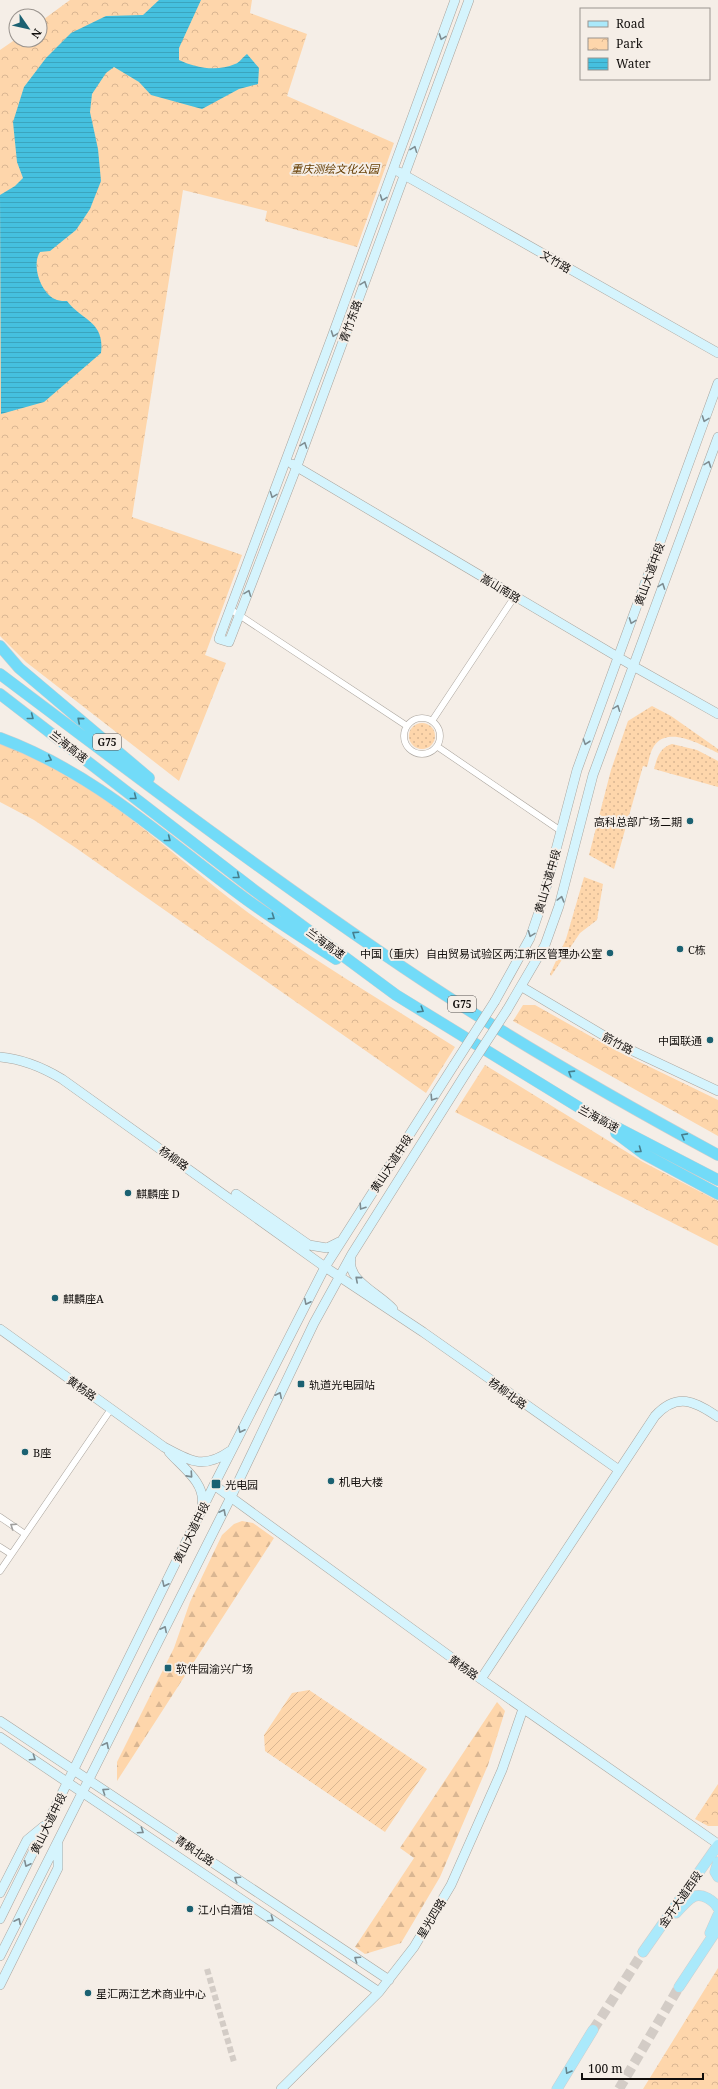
<svg xmlns="http://www.w3.org/2000/svg" width="718" height="2089" viewBox="0 0 718 2089" font-family="'Noto Serif','Noto Sans SC',serif">
<style>
.grass{fill:url(#grass-dots)}
.forest{fill:url(#forest-firs)}
.park{fill:url(#park-crowns)}
.garden{fill:url(#garden-furrows)}
.water{fill:url(#water-rules)}
.lines{fill:none;stroke-linecap:round;stroke-linejoin:round}
.street-tunnel{stroke:#d3ccc6;stroke-width:6;stroke-dasharray:6 3;stroke-linecap:butt}
.primary-tunnel{stroke:#d3ccc6;stroke-width:10;stroke-dasharray:10 5;stroke-linecap:butt}
.street-casing{stroke:#aaa49d;stroke-width:7}
.secondary-casing{stroke:#aaa49d;stroke-width:10}
.primary-casing{stroke:#cfcfce;stroke-width:11}
.highway-casing{stroke:#cfcfce;stroke-width:12}
.street{stroke:#fff;stroke-width:6}
.secondary{stroke:#d5f4fd;stroke-width:9}
.primary{stroke:#aae9fb;stroke-width:10}
.highway{stroke:#72dbf8;stroke-width:11}
.secondary-bridge-casing{stroke:#aaa49d;stroke-width:10;stroke-linecap:butt}
.secondary-bridge{stroke:#d5f4fd;stroke-width:9}
.oneway{stroke:#7d8c91}
.oneway2{stroke:#467f8e}
.oneway3{stroke:#a09f9e}
.oneway4{stroke:#65868f}
.poi-dot{fill:#1b6172;stroke:#f5eee7;stroke-width:1.5}
.labels{text-anchor:middle;dominant-baseline:central;stroke-width:4;stroke-linejoin:round;paint-order:stroke}
.shield{fill:#f5eee7;stroke:#55514e;stroke-width:1}
.shield-label{font-size:10px;font-weight:bold;fill:#110e0c}
.park-label{font-size:11px;font-style:italic;fill:#643c00;stroke:#f5eee7}
.street-label{font-size:11px;fill:#110e0c;stroke:#f5eee7}
.poi-label{font-size:11px;fill:#110e0c;stroke:#f5eee7;text-anchor:start}
</style>
<defs>
<pattern id="grass-dots" width="8" height="8" patternUnits="userSpaceOnUse"><rect width="8" height="8" fill="#fed6ab"/><path d="M2 2h.1M6 6h.1" fill="none" stroke="#d9b692" stroke-width="1.8" stroke-linecap="round"/></pattern>
<pattern id="forest-firs" width="22" height="20" patternUnits="userSpaceOnUse"><rect width="22" height="20" fill="#fed6ab"/><path d="M5 1l3.5 6h-7zM16 11l3.5 6h-7z" fill="#d9b692"/></pattern>
<pattern id="park-crowns" width="20" height="18" patternUnits="userSpaceOnUse"><rect width="20" height="18" fill="#fed6ab"/><path d="M2 6a3 3 0 1 1 6 0M12 15a3 3 0 1 1 6 0" fill="none" stroke="#d9b692"/></pattern>
<pattern id="garden-furrows" width="10" height="10" patternUnits="userSpaceOnUse"><rect width="10" height="10" fill="#fed6ab"/><path d="M-1 1l2-2M0 10L10 0M9 11l2-2" fill="none" stroke="#d9b692"/></pattern>
<pattern id="water-rules" width="6" height="5" patternUnits="userSpaceOnUse"><rect width="6" height="5" fill="#45c0df"/><path d="M0 2.5h6" fill="none" stroke="#3ba4be"/></pattern>
</defs>
<rect width="100%" height="100%" fill="#f5eee7"/>
<path class="grass" d="M652 706 671 716 718 749V753C702 745 668 725 654 746 650 752 649 760 647 767L643 766 614 869 589 855 611 770 628 721Z
M409 736a13 13 0 1 1 26 0a13 13 0 1 1-26 0Z
M672 744 697 750 718 761V787L654 769C657 758 660 747 672 744Z
M584 877 603 884 597 920 580 933 551 976 550 974 566 939Z"/>
<path class="forest" d="M242 1521 253 1523 274 1538 117 1781V1762L174 1648 190 1602 222 1535 234 1524Z
M497 1702 505 1711 488 1765 440 1877 401 1943 365 1954 355 1947 414 1858 400 1848Z"/>
<path class="park" d="M70 0H252L250 13 307 34 287 96 394 143 357 247 265 221 267 211 183 190 132 517 242 555 205 655 226 663 179 781 26 662 0 636V50L16 39 40 40V22Z
M0 744C93 775 165 850 242 908 310 959 384 1002 455 1047L426 1093 76 848 34 820 0 802Z
M523 1005H535L615 1050 718 1100V1136L513 1021Z
M485 1065 643 1162 718 1201V1246L455 1112Z
M718 1784V1826H708L695 1819Z
M718 1968V2089H643Z"/>
<path class="garden" d="M309 1690 427 1769 385 1832 265 1751 264 1735 292 1693Z"/>
<path class="water" d="M159 0H201L179 48V60C196 68 217 72 235 64 239 63 243 57 247 54L259 68 258 84 239 89 202 109 151 95 139 82 114 67 106 73 92 94 90 112 98 149 101 181 90 209 76 230 50 251 40 252C31 265 41 295 57 300 60 301 64 301 67 301 82 321 105 321 101 353L44 402 1 414 0 195 15 186 23 178 17 162 13 122 24 87 46 58 71 33 106 16 143 15Z"/>
<g class="lines">
<path class="street-tunnel" d="M207 1969 234 2062"/>
<path class="primary-tunnel" d="M593 2030 643 1952
M619 2089 679 1987"/>
<defs>
<path id="street" d="M230 609 407 726
M404 736a18 18 0 1 1 36 0a18 18 0 1 1-36 0Z
M432 721 515 596
M438 747 561 831
M0 1517 25 1534
M0 1547 11 1554
M0 1571 111 1409"/>
<path id="secondary" d="M455 0 333 334 219 639 229 642 297 466 469 0
M399 172 718 353
M292 464 633 666 718 714
M522 987 618 1044 718 1091
M495 1001 530 938 542 903 577 770 718 383
M507 1010 545 945 559 906 593 775 718 437
M0 1057C23 1059 42 1067 62 1079L325 1267 423 1332 619 1470
M236 1194 309 1245 327 1248 339 1242
M351 1259C346 1280 380 1294 393 1309
M0 1329 164 1447C190 1461 203 1470 230 1451
M169 1452C182 1467 206 1483 202 1505
M214 1485 481 1679 718 1844
M481 1679 655 1416C677 1392 695 1401 718 1417
M0 1721 389 1980
M0 1737 379 1992
M0 1893 27 1840 44 1826
M0 1919 214 1485 325 1267 454 1065
M0 1956 231 1497 314 1323 352 1254 466 1073
M0 1985 58 1868V1844
M281 2089 379 1992 414 1947 451 1885 502 1770 523 1709"/>
<path id="primary" d="M718 1862 715 1872 718 1877
M676 1913C681 1908 687 1900 693 1897 702 1892 714 1901 718 1908
M710 1933 718 1915
M643 1952 718 1845
M679 1987 718 1928
M557 2089 593 2030"/>
<path id="highway" d="M0 646 19 668 149 778
M0 674C133 774 266 875 404 968 505 1036 611 1097 718 1155
M0 694 254 890 396 995 585 1111 718 1180
M0 738C97 774 166 841 247 900 276 921 306 940 336 959
M616 1133 644 1154 718 1194"/>
</defs>
<use href="#street" class="street-casing"/>
<use href="#secondary" class="secondary-casing"/>
<use href="#primary" class="primary-casing"/>
<use href="#highway" class="highway-casing"/>
<use href="#street" class="street"/>
<use href="#secondary" class="secondary"/>
<use href="#primary" class="primary"/>
<use href="#highway" class="highway"/>
<defs>
<path id="secondary-bridge" d="M454 1065 495 1001
M466 1073 507 1010"/>
</defs>
<use href="#secondary-bridge" class="secondary-bridge-casing"/>
<use href="#secondary-bridge" class="secondary-bridge"/>
</g>
<defs><path id="oneway-chevron" d="M-2-3.5L2.5 0L-2 3.5" fill="none" stroke-width="1.6" stroke-linecap="round" stroke-linejoin="round"/></defs>
<g class="oneway">
<use href="#oneway-chevron" transform="translate(442 37) rotate(110)"/>
<use href="#oneway-chevron" transform="translate(414 149) rotate(-69)"/>
<use href="#oneway-chevron" transform="translate(383 198) rotate(110)"/>
<use href="#oneway-chevron" transform="translate(364 284) rotate(-70)"/>
<use href="#oneway-chevron" transform="translate(334 334) rotate(110)"/>
<use href="#oneway-chevron" transform="translate(705 419) rotate(110)"/>
<use href="#oneway-chevron" transform="translate(304 445) rotate(-70)"/>
<use href="#oneway-chevron" transform="translate(708 464) rotate(-70)"/>
<use href="#oneway-chevron" transform="translate(273 495) rotate(111)"/>
<use href="#oneway-chevron" transform="translate(662 586) rotate(-70)"/>
<use href="#oneway-chevron" transform="translate(248 593) rotate(-69)"/>
<use href="#oneway-chevron" transform="translate(632 621) rotate(110)"/>
<use href="#oneway-chevron" transform="translate(617 708) rotate(-69)"/>
<use href="#oneway-chevron" transform="translate(586 742) rotate(109)"/>
<use href="#oneway-chevron" transform="translate(561 899) rotate(-75)"/>
<use href="#oneway-chevron" transform="translate(531 934) rotate(111)"/>
<use href="#oneway-chevron" transform="translate(433 1098) rotate(123)"/>
<use href="#oneway-chevron" transform="translate(362 1207) rotate(123)"/>
<use href="#oneway-chevron" transform="translate(358 1279) rotate(-139)"/>
<use href="#oneway-chevron" transform="translate(307 1302) rotate(117)"/>
<use href="#oneway-chevron" transform="translate(279 1395) rotate(-64)"/>
<use href="#oneway-chevron" transform="translate(241 1430) rotate(117)"/>
<use href="#oneway-chevron" transform="translate(190 1475) rotate(48)"/>
<use href="#oneway-chevron" transform="translate(223 1512) rotate(-63)"/>
<use href="#oneway-chevron" transform="translate(165 1584) rotate(116)"/>
<use href="#oneway-chevron" transform="translate(164 1629) rotate(-63)"/>
<use href="#oneway-chevron" transform="translate(106 1745) rotate(-63)"/>
<use href="#oneway-chevron" transform="translate(33 1758) rotate(34)"/>
<use href="#oneway-chevron" transform="translate(105 1791) rotate(-146)"/>
<use href="#oneway-chevron" transform="translate(141 1831) rotate(34)"/>
<use href="#oneway-chevron" transform="translate(27 1864) rotate(116)"/>
<use href="#oneway-chevron" transform="translate(237 1879) rotate(-146)"/>
<use href="#oneway-chevron" transform="translate(271 1919) rotate(34)"/>
<use href="#oneway-chevron" transform="translate(18 1921) rotate(-63)"/>
<use href="#oneway-chevron" transform="translate(357 1959) rotate(-146)"/>
</g>
<g class="oneway2">
<use href="#oneway-chevron" transform="translate(31 717) rotate(38)"/>
<use href="#oneway-chevron" transform="translate(80 720) rotate(-140)"/>
<use href="#oneway-chevron" transform="translate(49 759) rotate(25)"/>
<use href="#oneway-chevron" transform="translate(134 797) rotate(38)"/>
<use href="#oneway-chevron" transform="translate(168 839) rotate(38)"/>
<use href="#oneway-chevron" transform="translate(237 876) rotate(38)"/>
<use href="#oneway-chevron" transform="translate(272 917) rotate(34)"/>
<use href="#oneway-chevron" transform="translate(355 934) rotate(-146)"/>
<use href="#oneway-chevron" transform="translate(421 1010) rotate(32)"/>
<use href="#oneway-chevron" transform="translate(571 1073) rotate(-148)"/>
<use href="#oneway-chevron" transform="translate(684 1136) rotate(-151)"/>
<use href="#oneway-chevron" transform="translate(639 1150) rotate(36)"/>
</g>
<use class="oneway3" href="#oneway-chevron" transform="translate(13 1526) rotate(-146)"/>
<use class="oneway4" href="#oneway-chevron" transform="translate(568 2071) rotate(121)"/>
<g class="poi-dot">
<circle cx="690" cy="821" r="4"/>
<circle cx="680" cy="949" r="4"/>
<circle cx="610" cy="953" r="4"/>
<circle cx="710" cy="1040" r="4"/>
<circle cx="128" cy="1193" r="4"/>
<circle cx="55" cy="1298" r="4"/>
<rect x="297" y="1380" width="8" height="8" rx="2"/>
<circle cx="25" cy="1452" r="4"/>
<circle cx="331" cy="1481" r="4"/>
<rect x="211" y="1479" width="10" height="10" rx="2"/>
<rect x="164" y="1664" width="8" height="8" rx="2"/>
<circle cx="190" cy="1909" r="4"/>
<circle cx="88" cy="1993" r="4"/>
</g>
<g class="labels">
<g class="shield">
<rect x="93" y="734" width="28" height="16" rx="3"/>
<rect x="448" y="996" width="28" height="16" rx="3"/>
</g>
<g class="shield-label">
<text x="107" y="742">G75</text>
<text x="462" y="1004">G75</text>
</g>
<g class="park-label">
<text x="335" y="168">重庆测绘文化公园</text>
</g>
<g class="street-label">
<text transform="translate(556 261) rotate(30)">文竹路</text>
<text transform="translate(350 321) rotate(-70)">青竹东路</text>
<text transform="translate(649 574) rotate(-70)">黄山大道中段</text>
<text transform="translate(501 588) rotate(31)">嵩山南路</text>
<text transform="translate(69 746) rotate(38)">兰海高速</text>
<text transform="translate(547 881) rotate(-74)">黄山大道中段</text>
<text transform="translate(326 943) rotate(36)">兰海高速</text>
<text transform="translate(618 1043) rotate(28)">箭竹路</text>
<text transform="translate(599 1118) rotate(28)">兰海高速</text>
<text transform="translate(174 1158) rotate(35)">杨柳路</text>
<text transform="translate(391 1163) rotate(-57)">黄山大道中段</text>
<text transform="translate(82 1388) rotate(36)">黄杨路</text>
<text transform="translate(508 1393) rotate(36)">杨柳北路</text>
<text transform="translate(191 1532) rotate(-64)">黄山大道中段</text>
<text transform="translate(464 1667) rotate(36)">黄杨路</text>
<text transform="translate(48 1823) rotate(-64)">黄山大道中段</text>
<text transform="translate(195 1850) rotate(34)">青枫北路</text>
<text transform="translate(680 1899) rotate(-55)">金开大道西段</text>
<text transform="translate(431 1918) rotate(-59)">星光四路</text>
</g>
<g class="poi-label">
<text x="682" y="821" text-anchor="end">高科总部广场二期</text>
<text x="688" y="949">C栋</text>
<text x="602" y="953" text-anchor="end">中国（重庆）自由贸易试验区两江新区管理办公室</text>
<text x="702" y="1040" text-anchor="end">中国联通</text>
<text x="136" y="1193">麒麟座 D</text>
<text x="63" y="1298">麒麟座A</text>
<text x="309" y="1384">轨道光电园站</text>
<text x="33" y="1452">B座</text>
<text x="339" y="1481">机电大楼</text>
<text x="225" y="1484">光电园</text>
<text x="176" y="1668">软件园渝兴广场</text>
<text x="198" y="1909">江小白酒馆</text>
<text x="96" y="1993">星汇两江艺术商业中心</text>
</g>
</g>
<rect x="580" y="8" width="130" height="72" fill="#f5eee7" stroke="#9a948f"/>
<rect x="588" y="21" width="20" height="6" fill="#aae9fb" stroke="#9a948f"/>
<text x="616" y="28" font-size="12" fill="#110e0c">Road</text>
<rect x="588" y="38" width="20" height="12" fill="url(#park-crowns)" stroke="#9a948f"/>
<text x="616" y="48" font-size="12" fill="#110e0c">Park</text>
<rect x="588" y="58" width="20" height="12" fill="url(#water-rules)" stroke="#9a948f"/>
<text x="616" y="68" font-size="12" fill="#110e0c">Water</text>
<g transform="translate(28 28) rotate(124)"><circle r="19" fill="#f5eee7" stroke="#9a948f"/>
<path d="M0-3L7 15L0 10L-7 15Z" fill="#1b6172"/>
<text y="-6" font-size="11" font-weight="bold" text-anchor="middle" fill="#110e0c">N</text>
</g>
<path d="M582 2073v6h121v-6" fill="none" stroke="#110e0c" stroke-width="2"/>
<text x="588" y="2073" font-size="12" fill="#110e0c" stroke="#f5eee7" stroke-width="3" paint-order="stroke">100 m</text>
</svg>
